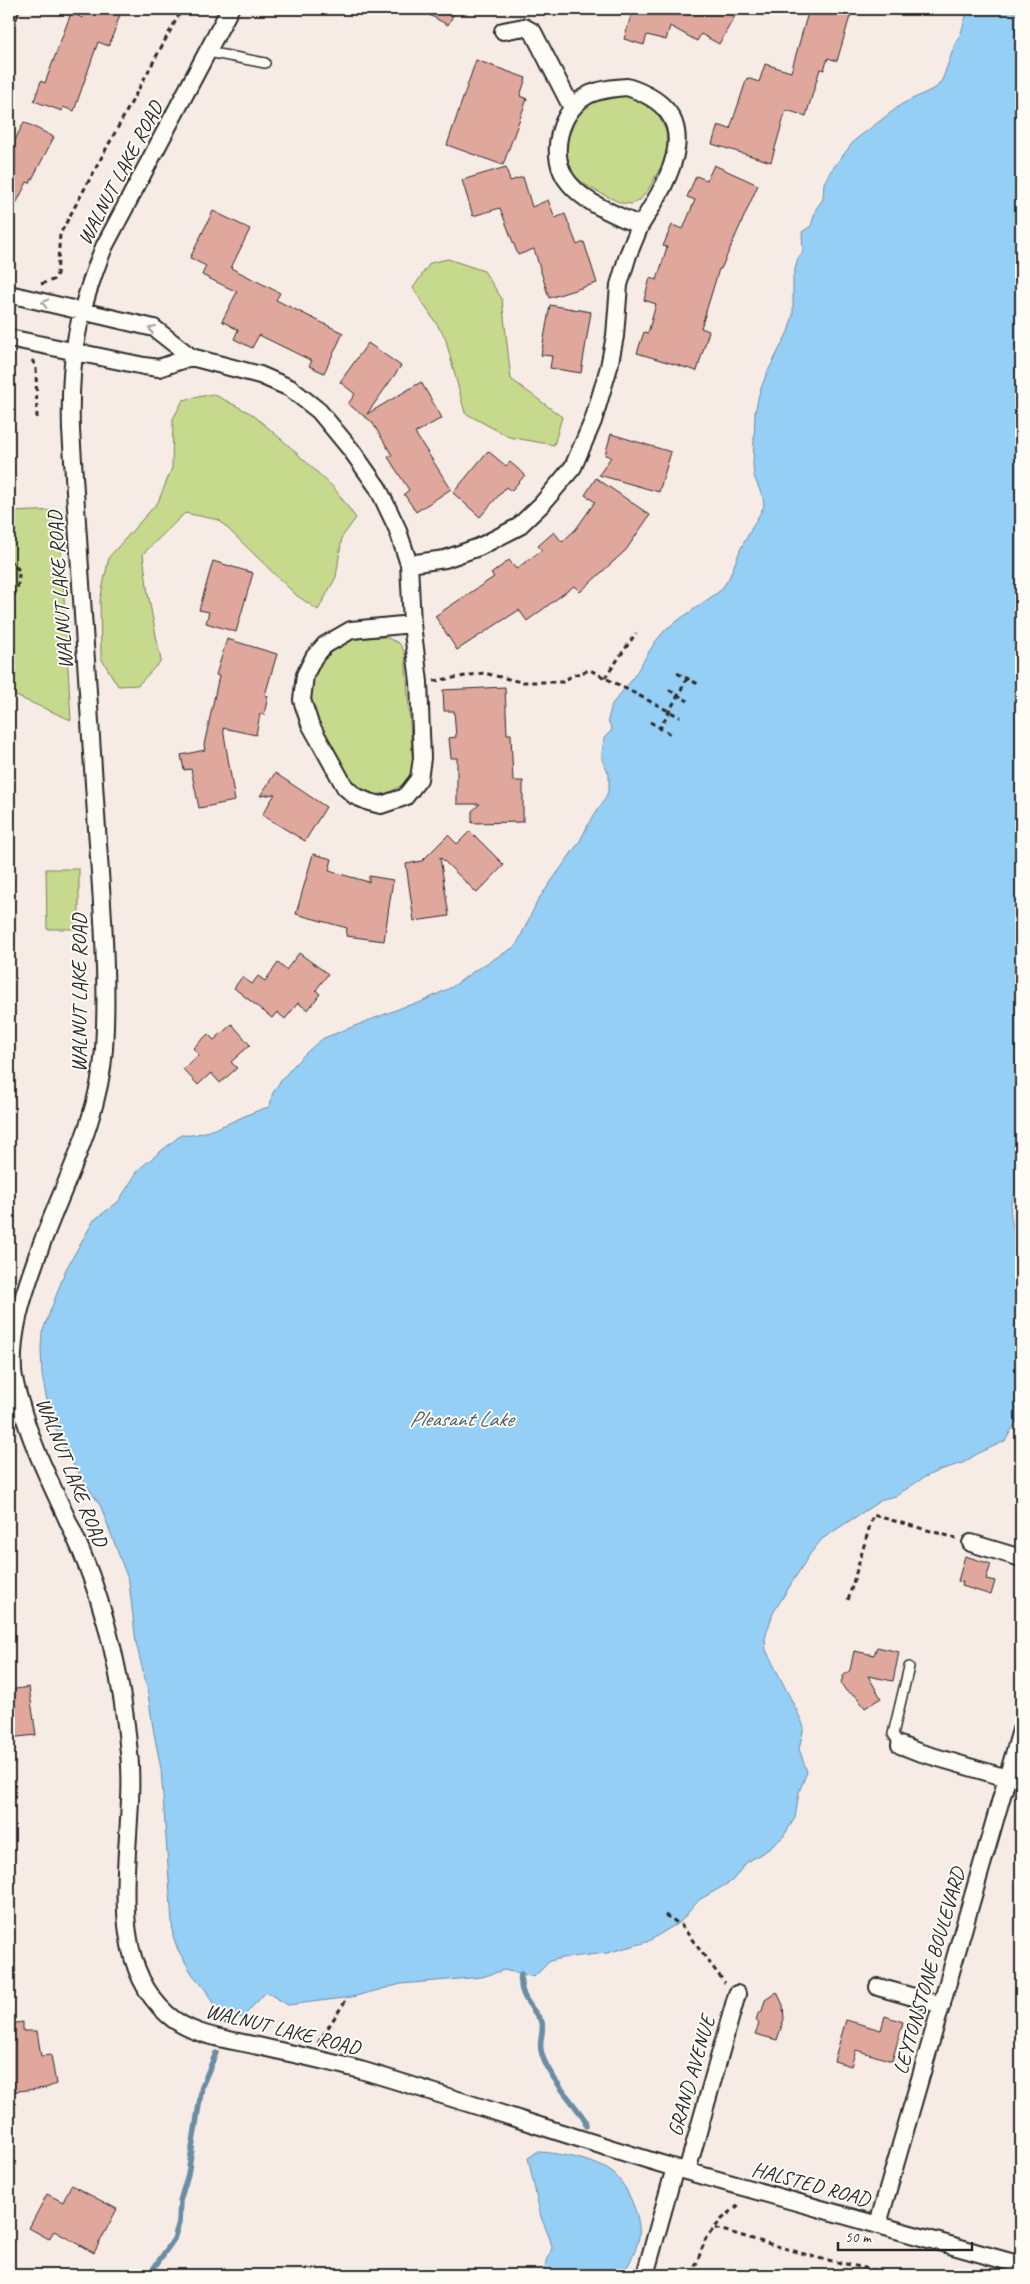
<svg xmlns="http://www.w3.org/2000/svg" width="1030" height="2284" viewBox="0 0 1030 2284" font-family="Caveat,sans-serif">
<style>
.green{fill:#c6d98d;stroke:#78825c}
.water{fill:#95cff5;stroke:#6b8da4}
.lines{fill:none;stroke-linecap:round;stroke-linejoin:round}
.stream{stroke:#6b8da4;stroke-width:5.5}
.building{fill:#e0a79d;stroke:#2b2b2b}
.service-casing{stroke:#2b2b2b;stroke-width:12}
.minor-casing{stroke:#2b2b2b;stroke-width:20}
.path{stroke:#2b2b2b;stroke-width:3;stroke-dasharray:5 4;stroke-linecap:butt}
.service{stroke:#fdfcf7;stroke-width:9}
.minor{stroke:#fdfcf7;stroke-width:16}
.oneway{stroke:#9e9e9b}
.labels{text-anchor:middle;dominant-baseline:central;stroke-width:4;stroke-linejoin:round;paint-order:stroke}
.street-label{font-size:21px;fill:#2b2b2b;stroke:#fdfcf7}
.water-label{font-size:22px;font-style:italic;fill:#4b5c68;stroke:#fdfcf7}
</style>
<rect width="100%" height="100%" fill="#f7ebe5"/>
<filter id="ink" filterUnits="userSpaceOnUse"><feTurbulence type="fractalNoise" baseFrequency=".02" numOctaves="2"/><feDisplacementMap in="SourceGraphic" scale="10" xChannelSelector="R" yChannelSelector="G"/><feConvolveMatrix kernelMatrix="1 2 1 2 8 2 1 2 1" color-interpolation-filters="sRGB"/></filter>
<g filter="url(#ink)">
<path class="green" d="M625 94 648 104 658 115 666 131 667 148 663 163 648 190 640 200 632 204 621 203 590 188 574 176 567 156 565 137 578 111 595 98Z
M448 259 484 271 502 299 511 379 562 417 554 445 509 437 465 413 445 337 413 288 430 263Z
M213 394 252 414 288 445 334 488 356 518 342 537 336 577 318 610 296 595 219 520 185 513 143 554 148 594 161 661 138 685 118 686 101 658 100 600 109 557 158 502 172 468 173 419 183 400Z
M59 510 71 720 9 693V512Z
M385 637 399 643 405 653 413 766 410 774 402 785 388 793 376 795 356 787 346 777 312 707C307 682 320 652 346 642 358 637 373 638 385 637Z
M46 869H79V929H47Z"/>
<path class="water" d="M968 9H1021V1187C1004 1204 1012 1217 1015 1237 1016 1248 1015 1258 1013 1269L1014 1272 1021 1278V1405L1017 1421 1005 1441 977 1454 963 1463 940 1470 923 1478 896 1496 883 1499 822 1539 810 1554 773 1613 765 1638 766 1650 798 1713 804 1727 799 1749 807 1772 799 1792 795 1818 783 1837 769 1849 746 1863 732 1881 699 1900 680 1922 647 1942 607 1953 562 1958 550 1961 534 1977 504 1970 482 1977 401 1984 352 1997 288 2005 266 1992 242 2018 217 2011 205 1989 193 1975 178 1950 173 1936 161 1769 153 1728 147 1687 136 1643 129 1582 101 1507 69 1458 50 1416 42 1375 41 1348 42 1333 66 1269 94 1220 118 1202 139 1169 181 1135C208 1138 242 1114 269 1107 272 1103 270 1098 273 1093 281 1077 310 1047 324 1038L406 1006 419 1003 452 987 477 969 516 946 538 900 580 841 591 819 605 799 609 789V774L602 760V753L604 738 612 730 608 720 612 704 631 681 655 642 666 629 721 590 729 578 741 548 764 506 763 498 754 476 753 465 755 413 759 394 766 375 788 332 793 315V277L798 258 803 252 802 232 811 226 816 209 823 199 824 183 830 172 855 140 902 104 937 87 943 78 955 44 961 33Z
M537 2152C556 2152 600 2161 614 2174 627 2185 642 2219 639 2237 636 2251 630 2263 622 2275H542L552 2248 550 2239 541 2217 528 2158Z"/>
<g class="lines">
<path class="stream" d="M521 1974C518 1995 531 2006 542 2022 544 2032 539 2040 541 2050 544 2071 573 2102 585 2120L586 2126
M226 2022 228 2015
M149 2275 174 2239 179 2222 180 2201 188 2174 202 2086 216 2053"/>
</g>
<path class="building" d="M86 9H122L109 46 98 42 74 111 63 107 62 111 34 101 41 81 45 83 71 13 83 18Z
M418 9H456L448 25Z
M633 9H739L719 44 701 34 697 41 670 26 666 40 647 35 644 45 624 39Z
M809 9H834L851 13 837 61 828 58 824 70 820 69 806 116 786 110 771 162 712 144 718 125 730 129 747 78 759 82 765 64 791 72Z
M476 60 526 78 520 96 527 99 503 165 447 145Z
M24 122 54 137 30 183 27 182 9 218V142L13 144Z
M714 165 758 185 721 269H719L701 328 709 331 697 371 637 353 644 332 648 333 656 304 644 300 650 278 657 280 667 247 663 246 672 225 683 229 695 200 687 197 696 176 707 180Z
M506 167 510 181 523 177 532 207 548 200 555 218 565 214 577 245 584 242 597 283 549 298 534 249 518 255 500 208 473 216 462 180Z
M213 211 250 229 231 268 280 293 276 300 343 333 324 373 309 366 312 361 259 335 252 348 234 339 238 330 222 321 237 292 202 275 206 266 190 258Z
M550 305 591 312 581 373 550 368 552 356 541 355Z
M368 343 401 366 367 414 421 382 442 418 415 433 451 489 416 512 404 494 409 490 388 457 392 455 372 422 348 404 355 394 340 382Z
M611 434 671 452 659 492 599 475 611 457 605 455Z
M488 451 506 466 510 462 525 475 511 491 506 487 480 517 453 493Z
M596 478 650 515 626 550 580 592 574 586 527 621 519 610 457 650 435 616 494 577 491 574 509 560 516 569 542 550 538 546 554 532 562 542 576 529 595 502 585 495Z
M213 561 253 573 236 632 206 623 209 612 199 610Z
M227 639 277 654 265 695 268 696 264 715 260 714 256 735 223 728 235 801 199 808 191 769 184 770 181 755 205 750 204 745 219 676 216 675Z
M505 687 507 734H511L513 781H523V822L472 823V811L480 804H457V758H451L449 738 456 737 454 711H444L443 690Z
M275 773 326 807 305 841 262 815 275 794 260 796Z
M470 831 504 865 477 893 440 857 449 916 414 921 406 864 422 861 448 835 457 844Z
M313 854 332 859 329 871 369 882V876L393 880 384 941 346 936 347 928 296 914Z
M299 953 328 974 316 990 320 994 308 1010 298 1003 285 1019 277 1012 272 1018 234 988 242 977 252 984 258 976 265 981 278 963 286 970Z
M232 1024 250 1045 231 1062 237 1068 220 1083 211 1073 198 1085 183 1069 199 1055 193 1048 208 1034 214 1040Z
M965 1556 991 1564 986 1579 995 1581 991 1595 962 1586 963 1582 958 1581Z
M877 1647 899 1652 893 1681 868 1676 881 1698 865 1708 856 1696 846 1691 841 1683 843 1676 850 1670 854 1651 874 1655Z
M29 1687 36 1735 9 1738V1690Z
M777 1992 783 2005 784 2019 777 2040 755 2034 759 2024 756 2020 758 2014 762 2011 765 2000Z
M885 2016 903 2022 892 2061 856 2050 851 2066 834 2061 846 2020 881 2030Z
M23 2022V2031H37L41 2056 51 2055 56 2084 46 2088 9 2092V2024Z
M71 2185 117 2209 94 2253 54 2231 49 2239 29 2228 47 2194 63 2202Z"/>
<g class="lines">
<defs>
<path id="service" d="M208 52 265 63
M900 1745 893 1734 909 1667"/>
<path id="minor" d="M230 9 104 247C77 314 69 358 71 430 79 553 87 676 95 799 100 880 109 968 104 1049 99 1125 58 1193 34 1265 22 1299 11 1333 13 1371 14 1381 17 1392 20 1402 34 1455 61 1502 82 1553 108 1616 123 1686 129 1753 138 1834 98 1952 167 2014 191 2036 227 2039 258 2046 293 2054 329 2061 364 2071 468 2102 571 2137 675 2168L645 2275
M9 14 10 9
M503 31 524 27 533 32 572 108
M627 87C709 113 672 175 640 226 616 214 587 205 569 183 547 157 559 109 590 94 602 89 613 88 627 87Z
M9 294 154 328 191 357 260 375 290 388 319 411 352 451 378 488 397 528 409 564 412 624 419 682 422 758 419 779 405 797 381 805 369 802 355 796 345 787 310 724 302 700 305 675 314 657 325 645 351 630 412 624
M9 338 144 366 159 368 191 357
M409 564 445 559 479 547 518 527 542 504 573 467 593 421 609 367 615 336 619 285 628 255 640 226
M971 1543 1021 1558
M900 1745 918 1752 1007 1778
M878 1987 942 2005
M675 2168 1021 2265
M687 2171 737 1994
M878 2224 1021 1730"/>
</defs>
<use href="#service" class="service-casing"/>
<use href="#minor" class="minor-casing"/>
<path class="path" d="M41 284 53 280 57 274 60 234 182 9
M32 360 36 367 37 420
M9 560 19 570C19 582 18 592 9 601
M677 673 698 684
M605 678 636 633
M434 681 484 673 521 682H563L571 676 590 670 680 717
M669 690 688 701
M650 722 671 734
M659 730 689 675
M848 1600 873 1515 956 1538
M665 1915 681 1925 725 1983
M318 2043 346 2000
M715 2228 818 2258 898 2275
M692 2275 706 2238 722 2219 740 2204"/>
<use href="#service" class="service"/>
<use href="#minor" class="minor"/>
</g>
<defs><path id="oneway-chevron" d="M-2-3.5L2.5 0L-2 3.5" fill="none" stroke-width="1.6" stroke-linecap="round" stroke-linejoin="round" transform="scale(1.25)"/></defs>
<g class="oneway">
<use href="#oneway-chevron" transform="translate(45 303) rotate(-167)"/>
<use href="#oneway-chevron" transform="translate(152 329) rotate(-158)"/>
</g>
</g>
<g class="labels">
<g class="street-label">
<text transform="translate(120 173) rotate(-62)">WALNUT LAKE ROAD</text>
<text transform="translate(60 590) rotate(-94)">WALNUT LAKE ROAD</text>
<text transform="translate(79 993) rotate(-90)">WALNUT LAKE ROAD</text>
<text transform="translate(72 1472) rotate(68)">WALNUT LAKE ROAD</text>
<text transform="translate(929 1971) rotate(-74)">LEYTONSTONE BOULEVARD</text>
<text transform="translate(283 2029) rotate(14)">WALNUT LAKE ROAD</text>
<text transform="translate(691 2076) rotate(-74)">GRAND AVENUE</text>
<text transform="translate(811 2184) rotate(15)">HALSTED ROAD</text>
</g>
<g class="water-label">
<text x="461" y="1419">Pleasant Lake</text>
</g>
</g>
<rect width="1030" height="2284" fill="none" stroke="#fdfcf7" stroke-width="30"/>
<rect x="15" y="15" width="1000" height="2254" fill="none" stroke="#2b2b2b" stroke-width="2" filter="url(#ink)"/>
<path d="M838 2242v8h134v-8" fill="none" stroke="#2b2b2b" stroke-width="2.5"/>
<text x="845" y="2242" font-size="15" fill="#2b2b2b" stroke="#fdfcf7" stroke-width="4" paint-order="stroke">50 m</text>
</svg>
